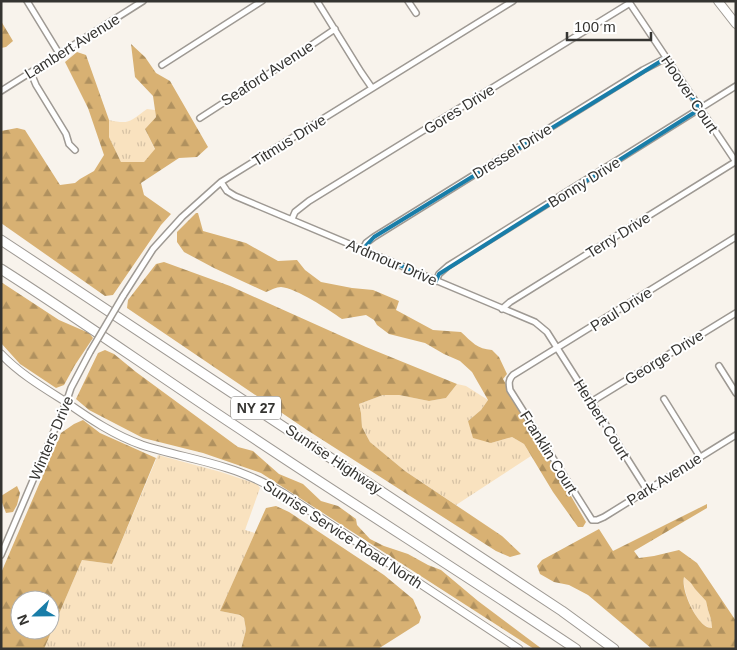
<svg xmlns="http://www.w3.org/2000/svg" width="737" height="650" viewBox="0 0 737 650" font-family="Helvetica,sans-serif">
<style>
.grass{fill:url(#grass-tufts)}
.forest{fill:url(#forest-firs);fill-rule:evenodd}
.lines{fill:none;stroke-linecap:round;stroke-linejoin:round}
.street-casing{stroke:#9e9993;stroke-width:8}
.secondary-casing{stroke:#9e9993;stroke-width:9}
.primary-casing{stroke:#9e9993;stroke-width:10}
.highway-casing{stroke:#9e9993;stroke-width:11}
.street{stroke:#fff;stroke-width:5}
.secondary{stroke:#fff;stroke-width:7}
.primary{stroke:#fff;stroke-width:8}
.highway{stroke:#fff;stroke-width:9}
.street-bridge-casing{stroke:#9e9993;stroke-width:8;stroke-linecap:butt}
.street-bridge{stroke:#fff;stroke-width:5}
.marked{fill:none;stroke:#197da8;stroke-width:4;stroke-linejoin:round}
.labels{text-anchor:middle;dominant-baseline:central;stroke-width:4;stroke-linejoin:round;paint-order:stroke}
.shield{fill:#fff;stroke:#72716f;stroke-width:1}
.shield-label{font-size:14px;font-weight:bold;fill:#353431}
.street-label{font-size:15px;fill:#353431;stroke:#fff}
</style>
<defs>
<pattern id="grass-tufts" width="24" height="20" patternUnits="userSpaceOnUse" patternTransform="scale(1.25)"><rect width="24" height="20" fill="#f9e2bf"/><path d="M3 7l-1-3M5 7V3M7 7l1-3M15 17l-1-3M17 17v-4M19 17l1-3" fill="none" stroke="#d6c2a5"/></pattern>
<pattern id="forest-firs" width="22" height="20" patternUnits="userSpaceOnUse" patternTransform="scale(1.25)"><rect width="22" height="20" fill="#d8b173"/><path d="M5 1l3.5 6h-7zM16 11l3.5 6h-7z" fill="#b0915f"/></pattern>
</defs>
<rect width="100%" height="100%" fill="#f8f3ec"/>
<path class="grass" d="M147 109 155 110 156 117 145 129 155 150 144 162H121L109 137V120C130 125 130 121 147 109Z
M457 384 466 386 488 400 481 410 468 421 491 443 512 437 524 444 531 456 456 505 405 471 370 442 362 427 361 413 359 404 383 395H399L429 401 446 398Z
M158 455 221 472 257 484 260 488 245 530 255 533 220 611 240 615 244 618 246 630 241 649H44L82 560 112 564Z
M684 577 692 583 695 589 706 601 708 610 711 619 712 629C710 628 706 626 704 625 694 617 682 590 684 577Z"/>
<path class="forest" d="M1 21 13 41 6 47 1 48Z
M131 44 145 57 156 73 170 81 208 147 197 157 179 158 141 183 144 195 171 214 161 225 113 295 105 296 1 223V131L17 128 25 130 60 185 75 183 80 179 94 171 104 155 88 108 65 62 77 52 86 55 109 120V137L121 162H144L155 149 145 129 156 117 153 96 135 77Z
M196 213H198L203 231 246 243 278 261 297 260 305 270 321 282 352 288 373 290 399 301 396 310 433 330 461 332C472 342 477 349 492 350L499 357 507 374 503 379 586 522 583 527H578L553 492 524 444 512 437 491 443 473 438 468 421 481 410 488 400 472 372 460 361 444 354 425 343 389 334 377 325 374 320 366 315 342 319C329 310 296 288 281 287 276 287 271 290 266 292L214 268 184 252 177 242V232Z
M164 262 230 286 366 347 457 384 446 398 429 401 399 395H383L359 404 361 413 362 427 370 442 405 471 502 536 521 554 510 557 496 551 307 430 127 308 128 300 156 264Z
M1 282 59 320 89 333 93 338 75 365 64 385 56 388 20 364 1 343Z
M105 350 114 354 136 372 238 447 253 451 279 474 303 484 321 501 338 506 356 519 357 525 370 539 384 546 408 554 428 565 441 570 478 601 542 649H534L261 473 203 453 143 438 89 410 76 399 98 353Z
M83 420 100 433 156 458 112 564 82 560 44 649H1V573L61 433 74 424ZM20 600H50V630H20Z
M17 486 20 493 17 505 13 512 6 513 1 500V496Z
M707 504V508L634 551 639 558 654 556 679 550 697 563 736 621V649H652L588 595 569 585 554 582 540 574 537 566 542 560 599 529 613 551ZM684 577 691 583 695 589 706 601 708 610 711 619 712 628C709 628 706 627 704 625 694 617 681 590 684 577Z
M276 506 289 512 384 575 413 599 421 617 419 623 378 649H241L246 630 244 618 240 615 220 611 266 508Z"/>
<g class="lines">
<defs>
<path id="street" d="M27 1 60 55
M317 1 361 72 372 88
M408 1 416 13
M629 2 736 162
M162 65 262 1
M31 73 36 85 66 134 69 144 75 150
M1 91 143 1
M200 118 279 67 335 29
M221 182 227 191 235 196 535 322 547 332 647 490
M292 219 295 212 309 201 630 3
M736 237 513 375C508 380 509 384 510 390L592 520H597L604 517 736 435
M363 249 366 243 374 237 643 70 666 58
M436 281 439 274 448 266 736 86
M123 296 153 249 182 217 221 182 513 1
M502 309 510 302 735 162
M719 366 736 393
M664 399 700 457
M591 402 736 313
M1 555 66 403 71 388 90 352"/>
<path id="secondary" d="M1 354C20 374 44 388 66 402 90 419 114 435 142 445 170 454 199 459 227 468 247 474 265 483 283 493L519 649"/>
<path id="primary" d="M718 1 736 24"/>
<path id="highway" d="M1 240 562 611 614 649
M1 269C81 320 158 375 237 427 349 502 464 574 576 649"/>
</defs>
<use href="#street" class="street-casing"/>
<use href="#secondary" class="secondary-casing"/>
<use href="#primary" class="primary-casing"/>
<use href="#highway" class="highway-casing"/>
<use href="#street" class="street"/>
<use href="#secondary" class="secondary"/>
<use href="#primary" class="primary"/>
<use href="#highway" class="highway"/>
<defs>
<path id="street-bridge" d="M90 352 123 296"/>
</defs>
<use href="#street-bridge" class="street-bridge-casing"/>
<use href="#street-bridge" class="street-bridge"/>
</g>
<path class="marked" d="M666 58 700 109 439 274 436 281 363 249 374 237Z"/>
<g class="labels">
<rect class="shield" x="231" y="396.5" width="50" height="23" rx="4"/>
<g class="shield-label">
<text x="256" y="408">NY 27</text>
</g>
<g class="street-label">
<text transform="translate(72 46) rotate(-32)">Lambert Avenue</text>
<text transform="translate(267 73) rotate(-33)">Seaford Avenue</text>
<text transform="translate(690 94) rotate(56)">Hoover Court</text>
<text transform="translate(459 109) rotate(-32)">Gores Drive</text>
<text transform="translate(289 140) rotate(-32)">Titmus Drive</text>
<text transform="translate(512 151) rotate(-32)">Dressel Drive</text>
<text transform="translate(584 182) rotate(-32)">Bonny Drive</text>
<text transform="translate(618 235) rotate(-32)">Terry Drive</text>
<text transform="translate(392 262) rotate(23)">Ardmour Drive</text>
<text transform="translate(621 309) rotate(-32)">Paul Drive</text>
<text transform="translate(664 357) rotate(-32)">George Drive</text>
<text transform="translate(602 419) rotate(58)">Herbert Court</text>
<text transform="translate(51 438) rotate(-67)">Winters Drive</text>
<text transform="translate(549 452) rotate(58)">Franklin Court</text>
<text transform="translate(334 459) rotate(34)">Sunrise Highway</text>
<text transform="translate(664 479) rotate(-32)">Park Avenue</text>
<text transform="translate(343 534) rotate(33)">Sunrise Service Road North</text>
</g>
</g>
<rect width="737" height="650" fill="none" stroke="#353431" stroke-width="5"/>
<g transform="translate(35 615) rotate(248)"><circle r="24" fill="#ffffff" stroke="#aeaead"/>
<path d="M0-4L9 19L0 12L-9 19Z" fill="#197da8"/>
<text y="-8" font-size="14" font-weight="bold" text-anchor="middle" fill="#353431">N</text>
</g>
<path d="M567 32v8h84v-8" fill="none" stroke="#353431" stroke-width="2.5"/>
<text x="574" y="32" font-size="15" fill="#353431" stroke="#ffffff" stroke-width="4" paint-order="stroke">100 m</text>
</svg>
